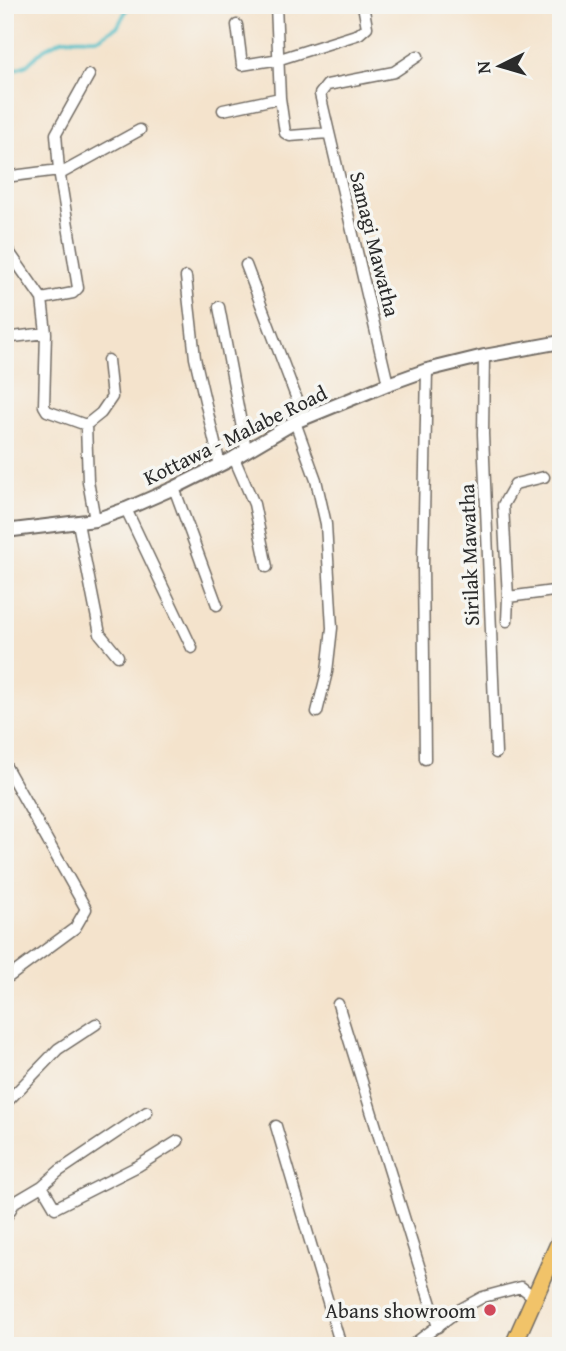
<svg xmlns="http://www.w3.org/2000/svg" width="566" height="1351" viewBox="0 0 566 1351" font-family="'Gentium Book Plus',serif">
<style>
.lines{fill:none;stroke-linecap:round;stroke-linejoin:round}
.stream{stroke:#51bfc8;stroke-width:3.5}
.minor-casing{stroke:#716b63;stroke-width:13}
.tertiary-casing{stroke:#716b63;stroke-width:16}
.trunk-casing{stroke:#716b63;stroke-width:19}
.minor{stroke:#fff;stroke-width:10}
.tertiary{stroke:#fff;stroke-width:12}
.trunk{stroke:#f1c369;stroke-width:16}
.poi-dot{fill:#d1495b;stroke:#f6f6f2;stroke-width:2.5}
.labels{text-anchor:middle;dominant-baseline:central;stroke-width:7;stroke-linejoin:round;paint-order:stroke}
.street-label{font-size:21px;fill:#2b2b2b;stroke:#f6f6f2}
.poi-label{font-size:21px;fill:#2b2b2b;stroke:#f6f6f2;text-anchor:end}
</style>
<rect width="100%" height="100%" fill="#f6f6f2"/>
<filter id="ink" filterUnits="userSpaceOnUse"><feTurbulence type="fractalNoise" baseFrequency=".0143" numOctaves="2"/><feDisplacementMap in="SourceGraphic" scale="14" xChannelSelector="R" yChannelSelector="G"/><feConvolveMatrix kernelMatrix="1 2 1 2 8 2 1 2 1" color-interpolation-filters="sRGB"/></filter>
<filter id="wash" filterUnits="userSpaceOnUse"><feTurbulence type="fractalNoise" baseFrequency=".00686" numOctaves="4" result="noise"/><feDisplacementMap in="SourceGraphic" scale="28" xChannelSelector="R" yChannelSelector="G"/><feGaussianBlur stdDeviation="1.57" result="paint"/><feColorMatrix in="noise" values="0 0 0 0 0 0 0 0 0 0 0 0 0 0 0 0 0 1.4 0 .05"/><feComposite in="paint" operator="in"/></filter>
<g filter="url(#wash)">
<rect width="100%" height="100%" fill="#f4e3cc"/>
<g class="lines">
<path class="stream" d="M5 73 27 65 44 49 63 39 99 38 118 26 129 5"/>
</g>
</g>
<g filter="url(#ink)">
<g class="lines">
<defs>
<path id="minor" d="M276 5 280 98 285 133 290 136 328 133
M237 25 242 65 280 59 359 34 367 27 363 5
M223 110 280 98
M60 174 140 130
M5 177 59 170
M5 246 42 299 46 333 44 406 47 411 86 425
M246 265 304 418
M186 277 195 358 220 465
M42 299 73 293 78 288 59 170 56 134 89 75
M219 307 246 449
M5 338 46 333
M484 356 483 434 496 753
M388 384 320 94 327 85 394 72 418 56
M295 422 316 480 326 524 332 628 327 672 317 712
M86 425 88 481 95 520
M86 425 101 413 112 397 108 360
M234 458 254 504 267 567
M544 477 515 484 503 505 508 597 561 590
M174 488 217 605
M126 509 192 648
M78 523 100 634 118 656
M507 621 508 597
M425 759 423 564 427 370
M5 765 86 909 75 928 10 976
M338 1004 438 1327
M5 1104 58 1049 96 1024
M276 1126 341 1346
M42 1186 59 1171 147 1112
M5 1219 15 1202 42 1186 55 1208 138 1166 178 1141
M411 1346 459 1310 483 1297 521 1287 534 1297"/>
<path id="tertiary" d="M5 531 95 520 126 509 174 488 234 458 295 422 388 384 427 370 484 356 561 342"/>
<path id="trunk" d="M513 1346 561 1238"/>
</defs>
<use href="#minor" class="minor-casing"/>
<use href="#tertiary" class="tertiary-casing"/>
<use href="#trunk" class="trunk-casing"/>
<use href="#minor" class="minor"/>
<use href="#tertiary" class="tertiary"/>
<use href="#trunk" class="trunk"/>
</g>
</g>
<circle class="poi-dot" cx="490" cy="1310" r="7"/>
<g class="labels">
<g class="street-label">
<text transform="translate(375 244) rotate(76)">Samagi Mawatha</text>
<text transform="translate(235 435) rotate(-26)">Kottawa - Malabe Road</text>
<text transform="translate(469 555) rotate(-92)">Sirilak Mawatha</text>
</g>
<g class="poi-label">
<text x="476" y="1310">Abans showroom</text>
</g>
</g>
<rect width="566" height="1351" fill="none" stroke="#f6f6f2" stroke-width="28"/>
<g transform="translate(500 66) rotate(265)" stroke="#f6f6f2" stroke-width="5" paint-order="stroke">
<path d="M0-5L12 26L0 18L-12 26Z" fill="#2b2b2b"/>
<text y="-10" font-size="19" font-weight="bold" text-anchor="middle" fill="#2b2b2b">N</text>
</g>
</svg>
